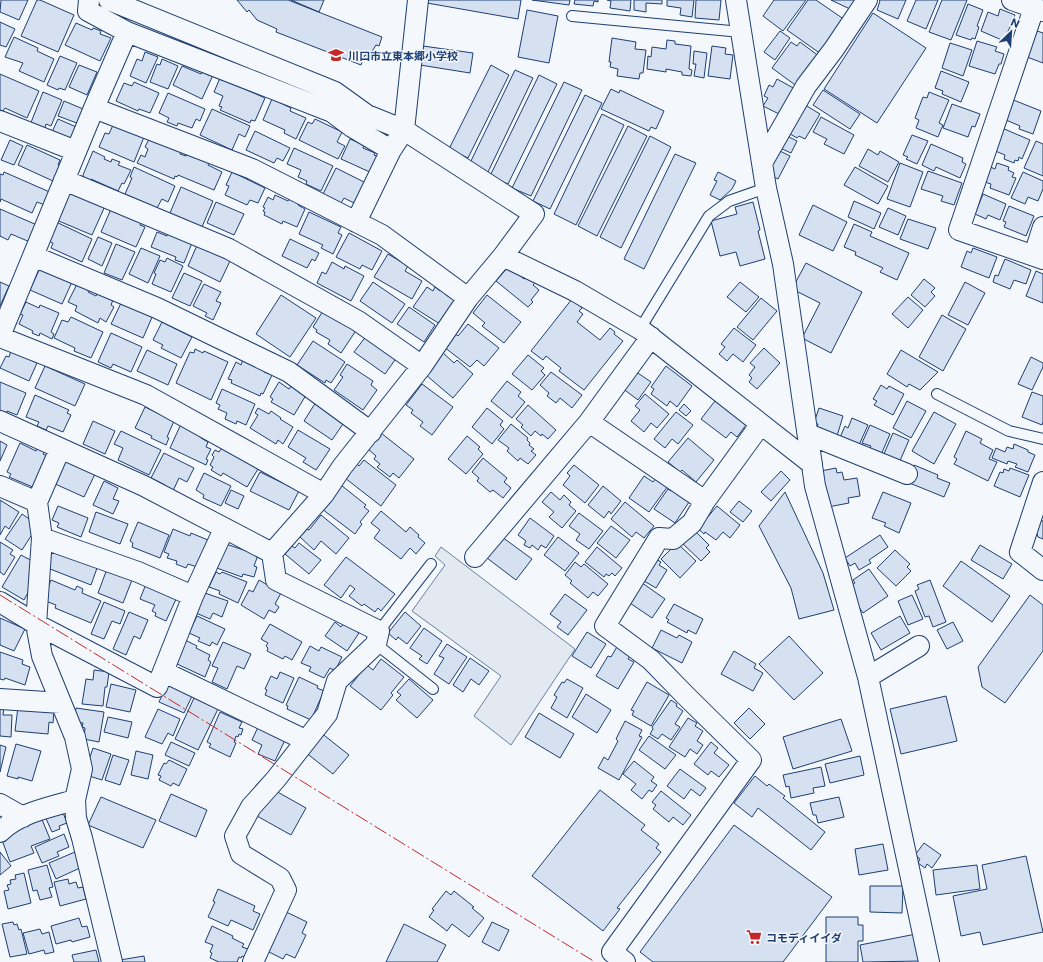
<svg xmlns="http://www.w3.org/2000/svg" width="1043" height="962" viewBox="0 0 1043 962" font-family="Commissioner,'Noto Sans JP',sans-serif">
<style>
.green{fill:#e3e9f0;stroke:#687fa3}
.building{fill:#d5e0f0;stroke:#1d3f73}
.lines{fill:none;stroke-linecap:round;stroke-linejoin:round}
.service-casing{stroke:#1d3f73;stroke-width:12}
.minor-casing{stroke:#1d3f73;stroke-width:22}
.service{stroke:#f4f7fb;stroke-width:10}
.minor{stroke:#f4f7fb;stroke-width:20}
.power{stroke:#c62828;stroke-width:1;stroke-dasharray:14 3 2 3;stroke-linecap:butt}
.labels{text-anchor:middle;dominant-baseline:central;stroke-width:3;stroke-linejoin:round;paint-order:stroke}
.poi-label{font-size:11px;font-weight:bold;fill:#1d3f73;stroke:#f4f7fb;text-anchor:start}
</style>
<rect width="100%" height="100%" fill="#f4f7fb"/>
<path class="green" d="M441 547 575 649 511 745 474 716 501 676 412 611 445 565 435 556Z"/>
<path class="building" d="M1 0H28L19 20 0 12Z
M37 0H40L74 15 58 52 21 36Z
M237 0H288L382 37 379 46 376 45 371 53 376 55 374 59 365 55 361 65 276 32 277 29 257 20 249 10 247 12Z
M291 0H324L319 12Z
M427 0H521L518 19 427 3Z
M532 0H570L569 5Z
M575 0H598V2L594 1 593 6 574 4Z
M607 0H631L630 11 610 8 611 1Z
M634 0H662V4L646 3V12L634 10Z
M667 0H694L692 17 680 15 681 8 667 6Z
M696 0H721L719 20 695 18Z
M774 0H806L783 31 763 16Z
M808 0H816L845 20 821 54 787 30Z
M831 0H857L852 10Z
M879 0H906L898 19 877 10 880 1Z
M916 0H938L926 29 907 21Z
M942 0H967L951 40 929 32Z
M968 4 983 10 977 26 979 27 975 39 972 38 971 40 956 35Z
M1000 9 1015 15 1004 41 981 31 988 12 998 16Z
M527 10 558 16 549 63 518 57Z
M873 13 926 48 877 123 824 89Z
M0 22 15 29 6 47 0 45Z
M76 23 92 30 93 28 101 31 100 34 111 38 100 61 65 45Z
M780 31 790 38 775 60 764 52Z
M1037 31 1043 33V63L1027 57Z
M14 37 38 48 37 51 54 59 44 82 19 71 23 63 5 57Z
M612 38 636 42 635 49 646 50 643 73H640L639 79 617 76 618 69 610 67 611 62H609Z
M667 40 675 41V44L691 46 689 69 692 70 691 76 682 75V72L666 69V72L647 69 648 56 651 57 652 47 666 49Z
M977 41 997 47 995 51 1004 54 1001 64H999L995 74 969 66Z
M791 42 797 46 800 42 820 57 798 87 772 68Z
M950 43 972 50 963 76 942 68Z
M423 46 473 53 470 73 420 65Z
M712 46 726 48 725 54 733 55 730 79 708 76Z
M694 51 707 53 704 78 694 76 696 64H693Z
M145 52 158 57 146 83 130 76 137 59 142 61Z
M60 56 77 63 65 90 59 88 58 90 47 85Z
M162 59 178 66 168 89 150 82 157 64 160 65Z
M79 65 97 72 87 95 69 87Z
M491 65 509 75 468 158 449 149Z
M182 66 201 74 203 71 213 75 202 99 173 85Z
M515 70 533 78 488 172 470 163Z
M941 71 969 82 961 102 942 94 943 91 935 88Z
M0 74 39 91 27 118 5 108 3 111 0 110Z
M539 75 557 84 508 184 490 176Z
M220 78 265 98 255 121 251 120 250 123 220 110 222 107 219 106 223 96 214 92Z
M777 79 797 90 783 116 763 106 768 98 764 96 769 85 773 87Z
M134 82 159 93 150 113 139 109 138 111 116 101 124 83 132 86Z
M564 82 582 90 531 196 512 188Z
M611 89 619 93 620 90 664 111 656 129 651 127 649 131 601 109Z
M823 90 860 114 850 129 813 105Z
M43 92 62 100 51 126 46 124 44 131 30 125Z
M929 92 949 100 939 123 943 125 938 137 916 128 919 120 915 118 923 97 927 98Z
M168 93 205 109 200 121 196 119 192 128 178 123 177 126 167 122 169 118 159 113Z
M585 95 602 103 550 209 533 201Z
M272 99 291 108 290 111 306 118 296 139 284 133 285 130 263 120Z
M1011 99 1041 111 1033 134 1019 129 1020 126 1006 120Z
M64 101 88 111 82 125 58 116Z
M802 103 820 114 805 139 799 136 797 138 785 131Z
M952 104 980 114 975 127 972 126 968 137 943 128Z
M212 109 250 126 245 137 239 134 232 150 200 135Z
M602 114 624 125 576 225 554 214Z
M821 117 854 135 844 154 824 144 827 139 813 132Z
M58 119 81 129 70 143 52 132Z
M315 119 342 132 337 142 345 146 338 159 299 140 308 122 312 124Z
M113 125 144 137 134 162 99 147 105 133 109 134Z
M628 126 647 136 597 236 578 226Z
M1002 128 1030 140 1022 159 1019 157 1018 161 1015 160 1014 163 1004 159 1005 155 993 150Z
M255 131 290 148 283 161 277 158 274 163 246 150Z
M785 135 797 141 791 153 778 147Z
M912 135 928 141 917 164 906 159 908 157 903 155Z
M650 136 671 147 621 248 600 237Z
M149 139 181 151 180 154 186 156 188 153 209 162 208 165 222 172 214 190 178 175 177 177 175 176 174 179 137 163 141 155 145 157 148 149 145 147Z
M350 139 364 145 363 148 375 153 374 155 379 157 372 173 341 159Z
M10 140 23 146 14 165 1 160Z
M1036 141 1043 144V176L1024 168Z
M931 144 963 158 962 162 966 164 960 178 936 167 934 171 922 165Z
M27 145 60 160 58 165 60 166 53 181 18 165Z
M294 148 333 166 321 191 306 184 307 181 298 177 301 170 287 164Z
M776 149 790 156 778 179 769 174Z
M868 149 878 155 880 151 899 162 888 182 859 166Z
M93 151 105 157 104 159 111 162 112 159 120 162 118 165 131 170 124 184 122 183 118 191 91 179 89 184 85 182 83 175Z
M675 154 696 163 644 269 624 259Z
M900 163 923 172 910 207 887 199Z
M997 163 1009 167 1008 170 1014 173 1012 177 1016 178 1009 195 990 188 991 184 982 181 988 166 995 169Z
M134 167 175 186 168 202 162 199 157 208 125 194 132 178 130 177Z
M855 167 888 186 878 204 844 185Z
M336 168 368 184 358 205 344 198 341 203 323 194Z
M928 171 962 183 954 205 941 201 943 196 921 189Z
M4 172 52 193 47 206 37 202 32 213 1 199 0 202V174L3 175Z
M232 172 265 188 258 203 250 200 247 205 225 195 229 186 226 185Z
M718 172 736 181 732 189 720 200 710 195 717 181 714 180Z
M1023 172 1043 181V189L1038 201 1028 197 1025 204 1011 198Z
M181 187 213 201 202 227 200 225 199 229 186 223 188 221 170 213Z
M70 191 105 206 92 235 54 219Z
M983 194 1006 204 1000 220 988 215 986 219 975 214Z
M275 195 288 201 290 198 299 203 298 205 305 209 297 227 283 221 282 224 264 215 265 212 263 211 265 208 263 207 268 197 273 200Z
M854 201 881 213 874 229 848 217Z
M216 202 244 214 234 235 207 223Z
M753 202 760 230 758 231 765 259 740 266 736 252 720 256 711 221 737 214 735 207Z
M813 205 847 222 833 251 799 235Z
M1009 206 1034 216 1026 236 1004 227 1006 222 1003 221Z
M888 208 906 216 898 235 879 227Z
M0 209 37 225 30 242 11 234 8 240 0 236Z
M111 209 141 222 140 225 145 227 136 247 101 232Z
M309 212 341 227 338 233 342 235 333 254 321 248 323 245 299 234Z
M908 219 936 228 928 249 900 239Z
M54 221 92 239 82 262 51 248 53 243 46 240Z
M854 224 872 232 870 236 909 253 897 280 880 272 883 268 855 255 856 252 844 247Z
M169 231 192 243 184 263 175 260 176 257 151 247 157 232 167 236Z
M349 233 382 251 372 270 362 265 360 269 336 257Z
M98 237 112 243 102 266 88 259Z
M290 239 319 253 315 261 312 259 307 268 282 256Z
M198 243 219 252 218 255 230 261 220 282 188 266Z
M116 244 135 252 122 280 104 273Z
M141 248 160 256 148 283 129 274Z
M973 248 997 257 989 278 961 267 967 251 971 253Z
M388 254 408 266 405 271 422 281 412 299 374 277Z
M167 258 183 266 171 292 152 284 156 274 154 273 160 260 165 262Z
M1005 259 1031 270 1026 284 1014 280 1010 289 993 282 995 275 998 276Z
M332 262 344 269 345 266 364 276 351 301 317 283 322 272 326 274Z
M806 263 862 292 831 353 802 338 820 303 792 289Z
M509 266 524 279 528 276 536 282 533 285 539 290 531 300 533 302 528 307 496 281Z
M40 268 72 282 62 304 30 290Z
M1036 271 1043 274V303L1026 296Z
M184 273 202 281 190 306 172 298Z
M924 279 935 288 931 292 935 296 925 307 911 295Z
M0 282 9 286 0 306Z
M373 282 405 304 392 323 360 301Z
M740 282 759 297 746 312 727 297Z
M965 282 985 293 968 325 948 315Z
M77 284 89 290 88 292 96 296 98 292 113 300 111 305 114 307 106 322 100 318 98 323 75 311 77 306 68 302Z
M204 284 221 292 216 301 221 303 213 320 205 316 207 313 193 306Z
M427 287 433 291 435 287 440 291 442 288 448 292 446 295 458 302 443 326 413 307Z
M281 295 316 318 290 357 256 334Z
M487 295 521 322 504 343 482 326 485 323 473 313Z
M908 297 923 310 908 328 892 314Z
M761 298 777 311 753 340 737 327Z
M572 299 582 308 579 311 583 314 577 322 600 340 610 328 615 332 614 334 623 341 584 390 559 371 561 368 546 356 543 360 531 351Z
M122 301 153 315 143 338 111 324Z
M26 302 39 308 40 305 59 313 51 332 54 334 52 339 40 333 39 336 32 333 33 331 19 324 23 315 20 314Z
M409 307 435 325 424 342 397 324Z
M324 309 357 329 341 353 328 344 330 340 316 332 317 330 313 327Z
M942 315 966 329 943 371 919 357Z
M71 317 103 332 91 358 74 351 75 348 54 338 62 320 68 322Z
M162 322 192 337 181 358 161 348 163 345 153 340Z
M468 324 499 348 484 366 477 360 470 367 444 347 454 333 458 336Z
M734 328 756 345 743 362 733 354 727 361 719 354 725 347 721 344Z
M111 333 142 347 131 372 113 364 111 368 98 362Z
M367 335 397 357 385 374 354 352Z
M313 341 345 362 331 383 326 380 325 383 297 365Z
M764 348 780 363 757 389 749 382 752 378 749 375 755 367 750 363Z
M195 349 203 353 204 351 228 362 211 400 176 383 190 352 194 353Z
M147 350 177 364 168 385 137 371Z
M901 350 938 372 920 390 909 384 907 387 887 374Z
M11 351 37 363 29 381 0 368 6 356 9 357Z
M442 352 454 363 457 360 473 374 453 398 426 375 437 362 435 360Z
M528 355 544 368 541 371 545 375 532 390 512 374Z
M1031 357 1043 363V367L1032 390 1018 384Z
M243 359 265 369 264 372 272 375 263 394 261 393 260 396 231 383 232 380 228 379 236 362 241 365Z
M347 364 373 381 371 385 377 390 363 410 334 390 343 377 340 375Z
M45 366 85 384 75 406 35 388Z
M666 366 692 386 677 407 670 401 667 406 651 394 654 389 651 387Z
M635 371 651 382 638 400 622 388Z
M551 372 582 395 572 408 560 398 556 403 547 396 549 393 540 385Z
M507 381 521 392 518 396 525 402 512 418 491 401Z
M0 382 26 393 17 415 7 411 6 414 0 412Z
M279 382 289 389 291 386 306 395 294 415 271 402 273 399 270 397Z
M422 384 453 407 432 435 420 426 423 422 411 413 413 410 406 405Z
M881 385 887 389 889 386 904 394 893 415 874 405 877 401 873 399Z
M222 389 255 404 246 425 237 421 236 424 225 419 227 413 218 409 220 405 216 403Z
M1032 392 1043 396V422L1042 425 1022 417Z
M645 394 669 414 657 428 651 423 644 432 631 421 640 410 635 406Z
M35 395 69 410 67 413 71 415 63 432 48 426 46 430 37 426 39 422 26 417Z
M715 401 746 425 737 437 731 432 726 438 701 419Z
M907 401 926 411 911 438 893 428Z
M316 402 345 421 332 440 304 421Z
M684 404 691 411 686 416 679 410Z
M528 405 556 430 548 439 542 434 541 436 535 431 531 436 521 427 523 425 516 419Z
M145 407 174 421 167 437 169 438 166 445 151 438 152 436 135 428Z
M258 408 269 414 271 411 281 418 280 419 293 427 283 444 278 440 276 444 250 428 258 415 255 413Z
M487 408 503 421 500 425 504 429 492 444 472 427Z
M819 408 843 416 837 436 816 429 818 424 814 423Z
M676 412 693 425 678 444 672 439 665 448 654 439Z
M934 412 956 424 934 464 912 451Z
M852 418 868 425 859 445 838 442 845 426 848 428Z
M93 421 115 431 105 454 83 444Z
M181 424 202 434 201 438 208 442 206 447 211 449 206 459 208 460 206 465 170 448Z
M511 424 528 438 527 440 530 443 529 445 534 449 531 451 536 455 528 464 520 458 518 461 507 451 509 448 498 440Z
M870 425 890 434 880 457 868 452 871 446 862 443Z
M298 430 330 449 316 470 303 462 306 458 288 447Z
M121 431 161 450 149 475 118 460 123 448 114 444Z
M966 431 982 439 980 443 993 450 989 459 997 462 988 481 954 464 957 459 954 457Z
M381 433 414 459 399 478 393 473 390 477 377 467 380 464 374 459 376 456 368 449Z
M893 433 909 440 899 463 883 456Z
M467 436 480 447 478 449 483 454 466 474 448 459Z
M688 438 714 460 696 482 682 470 680 472 668 462Z
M0 441 7 445 0 461Z
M20 443 36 451 38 447 45 451 43 454 49 457 35 488 9 477 11 474 7 472Z
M1014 444 1028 450V452L1035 455 1028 472 1015 467 1017 464 1008 461 1007 464 992 458 996 448 1005 452 1007 447 1013 449Z
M222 448 258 469 247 487 223 473 221 476 211 470 213 467 210 465 214 457 212 455 215 450 219 452Z
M164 453 194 468 187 482 179 478 172 493 164 489 165 485 151 478Z
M483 458 507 478 504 482 511 488 503 498 493 490 490 492 477 481 479 478 472 472Z
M64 459 95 474 84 497 53 483Z
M364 460 396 485 381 506 345 478 356 463 359 466Z
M574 465 599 485 585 503 563 485 570 476 567 473Z
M914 465 938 475 937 478 950 483 944 497 907 482Z
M836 468 837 473 842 472 844 480 857 478 860 496 848 498 849 503 828 507 821 471Z
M1010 468 1029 475 1020 497 994 486 1000 472 1003 473 1004 469 1009 471Z
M781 471 790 480 771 501 761 492Z
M260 472 299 491 289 510 250 491Z
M204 473 231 486 221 506 203 498 204 495 196 490Z
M644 476 653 482 656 478 668 486 649 512 629 498Z
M104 481 118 488 113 499 119 501 113 514 93 505Z
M341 485 366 505 364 507 369 511 360 522 362 524 355 534 322 509Z
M603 486 621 501 611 514 609 511 604 518 588 505Z
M674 487 691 499 675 523 654 509 668 489 671 491Z
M231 490 244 496 238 509 225 503Z
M551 492 560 500 564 495 571 502 569 505 576 511 562 528 549 517 554 512 542 502Z
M785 492 823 573 834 610 799 619 791 588 759 526Z
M883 492 911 503 899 533 884 526 886 523 872 518Z
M0 500 19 512 9 529 5 526 0 535Z
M739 501 752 511 743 522 730 512Z
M625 502 654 526 644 538 636 532 632 537 611 519Z
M58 506 88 518 81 537 57 527 59 523 52 520Z
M717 506 740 525 730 538 723 532 716 540 705 532 704 534 694 525 706 519Z
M381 511 406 532 410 527 419 535 418 537 425 543 416 554 410 548 401 559 374 538 380 530 371 523Z
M96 512 128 524 120 544 89 532Z
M579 513 603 531 589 549 576 540 580 534 569 526Z
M22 514 38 525 22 550 5 539Z
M321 515 349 538 336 554 321 541 314 550 300 537 307 529 309 530Z
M530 518 554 536 546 548 541 545 538 550 532 545 530 548 524 545 526 541 518 535Z
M1039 520 1043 521V539L1038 537 1035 528Z
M138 522 169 535 160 558 132 547 133 543 130 541Z
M611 526 630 540 616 558 597 543Z
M173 529 190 536 191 533 208 540 197 567 188 564 186 568 176 564 177 561 167 558 169 554 164 552Z
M694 530 709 545 706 548 710 552 701 561 682 543Z
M880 535 888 547 869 560 871 563 859 570 855 563 850 566 845 558Z
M502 537 532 559 516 580 487 558Z
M558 537 579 553 565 571 544 555Z
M0 542 13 550 10 554 15 557 4 575 0 572Z
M299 543 321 560 309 574 285 554 292 546 295 548Z
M677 543 696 561 680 578 661 559Z
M226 544 258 555 254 566 257 567 254 577 243 574 242 577 214 567Z
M980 545 1012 564 1003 579 971 560Z
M52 547 97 568 91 585 45 567Z
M597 547 622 568 615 576 612 573 609 576 606 574 604 577 585 562Z
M895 550 910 564 907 567 911 571 896 586 877 568Z
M21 555 38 564 37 576 24 600 2 587Z
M346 557 395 594 381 611 378 608 375 612 364 604 362 606 349 596 355 589 350 585 341 598 324 585Z
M654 558 661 562 659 565 667 570 656 588 639 578Z
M961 561 1010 596 992 622 943 586Z
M575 562 581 567 584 564 608 584 598 596 593 592 588 598 570 583 572 581 565 575Z
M107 569 132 580 123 603 98 593Z
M869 569 888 596 863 613 851 596 848 587 855 583 853 580Z
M216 572 220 574 222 572 247 582 238 603 219 594 220 591 209 587Z
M51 580 75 590 77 586 83 589 82 593 101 601 91 623 55 608 56 605 43 600Z
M259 580 281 593 275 604 279 607 275 613 269 610 264 619 241 605 249 590 253 592Z
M638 580 665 599 652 618 627 601Z
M930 580 946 622 933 627 929 616 925 617 915 591 919 589 917 585Z
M146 584 177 597 166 621 155 616 156 613 152 611 155 605 140 599Z
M202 592 228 601 222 617 213 613 210 619 196 613Z
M565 594 587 610 568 635 557 627 561 622 550 614Z
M912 595 923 619 908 625 898 601Z
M1030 595 1043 605V651L1005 703 982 687 978 667Z
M104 602 125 611 120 624 112 621 104 639 91 634Z
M674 604 703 619 696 634 688 630 687 633 667 622 669 620 666 618Z
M129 612 148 620 140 639 134 636 126 655 113 649Z
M405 612 421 626 407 644 398 637 396 640 388 633Z
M197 616 225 629 217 645 212 642 210 646 198 641 200 638 189 633Z
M900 616 910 633 881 650 871 633Z
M0 618 25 629 14 651 0 645Z
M335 622 341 627 344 623 359 633 347 651 325 636Z
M953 622 963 641 947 649 937 630Z
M270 624 302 642 292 660 285 656 283 659 267 651 268 648 266 646 268 643 261 639Z
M424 628 442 641 427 664 419 659 422 656 410 648Z
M661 630 677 638 679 635 692 642 682 663 652 648Z
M587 632 606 644 591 668 572 656Z
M789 636 823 673 794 700 759 664Z
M185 640 197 646 196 648 210 655 208 660 211 662 205 677 175 663Z
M223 642 251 654 244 669 237 666 227 689 212 682 218 668 212 666Z
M447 644 467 657 449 684 434 674 444 658 439 656Z
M618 645 632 653 628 659 634 662 618 689 596 676 608 656 611 657Z
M310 646 319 651 321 647 342 657 335 671 330 668 324 678 309 671 311 667 301 663Z
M734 651 756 664 754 668 763 673 753 691 721 674Z
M0 652 23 660 22 664 30 667 25 685 5 678 4 680 0 679Z
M470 658 489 671 479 685 471 679 463 692 453 685Z
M381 659 404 677 391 693 393 695 381 710 350 686 367 665 373 670Z
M94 670 109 672 107 687H105L103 706 82 704 86 679 93 680Z
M280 672 294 678 283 703 265 695 267 690 265 689 271 676 277 679Z
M299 677 318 686 317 688 324 691 311 720 287 709 288 706 286 705Z
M409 679 433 700 417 718 396 700 401 695 397 692Z
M567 679 583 688 567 718 551 708 557 697 554 695 562 682 564 683Z
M168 682 193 694 184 713 159 702Z
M647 682 669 695 651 726 632 715 634 711 631 710Z
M111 684 136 690 130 712 106 707Z
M586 694 611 710 597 733 572 717Z
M946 696 957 741 901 754 890 709Z
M194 698 218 709 198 750 175 739Z
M671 700 677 704 676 706 683 711 675 724 680 727 671 740 662 734 658 739 650 734 653 729 652 727Z
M0 707H4L3 715H12L11 737 0 736Z
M18 707 54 710 53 723 49 722 48 734 15 731Z
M76 708 104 712 99 742 84 739 85 728 82 727 83 723 74 722Z
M749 708 765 724 750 739 734 723Z
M158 709 180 719 173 736 168 733 162 744 145 737Z
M220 712 242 722 239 728 243 729 241 735 239 734 238 737 236 736 234 742 236 743 230 757 209 747 211 744 207 742Z
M539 713 574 734 560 758 525 737Z
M108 717 132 722 128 738 104 732Z
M688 718 697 723 695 726 703 731 697 741 703 745 697 754 690 749 685 757 669 747Z
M841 719 852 751 793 769 783 737Z
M625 721 642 730 639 736 642 737 619 780 598 768 604 757 608 760 618 741 616 739Z
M258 727 285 740 275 761 258 754 262 745 252 740Z
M320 732 349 755 333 774 305 752Z
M649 736 676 755 665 769 639 750Z
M171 742 195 753 189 766 165 755Z
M711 742 718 748 714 753 729 765 719 777 711 771 708 775 694 764Z
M16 744 41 751 32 781 18 777V779L7 776Z
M0 745 6 747 0 772Z
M93 748 111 754 102 780 86 775 87 766Z
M136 751 153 755 148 779 131 775Z
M113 755 129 760 120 785 105 780Z
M860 756 864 775 830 783 825 764Z
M169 760 187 769 179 786 173 783 171 786 159 780 161 776 158 775 164 763 166 764Z
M634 761 654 777 651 781 657 785 652 792 649 790 642 799 631 790 636 784 623 774Z
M821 767 825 786 813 788 814 793 791 798 789 786 786 787 783 775Z
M680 769 706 788 700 796 691 789 684 799 667 786Z
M755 776 767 786 769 784 785 796 783 798 825 832 811 850 758 808 752 817 734 803Z
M274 790 306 808 291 835 257 816Z
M600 790 645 825 641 830 659 844 656 848 661 852 617 908 620 909 603 931 532 876Z
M661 791 691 815 683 825 673 817 669 822 653 809 656 805 652 802Z
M171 794 207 810 196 837 159 821Z
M101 797 156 820 143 848 88 825Z
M839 797 844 817 818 823 816 815H813L810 803Z
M62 810 67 823 59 826 60 829 52 832 44 814Z
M41 817 50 839 31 846 34 853 10 862 2 840 5 835 21 829 20 825Z
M734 825 832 897 783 962H653L640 952Z
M64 834 69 847 57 852 59 856 42 863 35 847Z
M924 843 941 855 932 868 927 864 925 868 918 863 920 859 915 855Z
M883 844 888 870 859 875 855 849Z
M0 852 11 866 0 875Z
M75 852 82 867 56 879 49 863Z
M1026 856 1043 932 983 945 980 932 961 936 953 896 987 889 982 865Z
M47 865 53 887 49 888 52 897 40 900 37 890 33 891 28 870Z
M977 865 980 889 936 895 933 870Z
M24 873 31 903 8 909 4 891 9 890 7 885 11 884 10 880 16 879 15 875Z
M68 879 69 884 76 882 78 888 83 887 86 899 60 906 54 882Z
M870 886H903L902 913 870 912Z
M218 889 255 906 253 911 260 914 253 930 231 920 228 926 208 917 215 902 213 901Z
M446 891 451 895 454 891 474 907 472 908 484 918 469 937 452 924 447 931 429 917 434 910 432 909Z
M282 910 307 922 302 933 306 935 295 958 286 954 283 959 265 950Z
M826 917H858V925H863V941H858V962H826Z
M79 918 82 927 87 926 90 937 72 942 71 940 56 944 51 926Z
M13 922 14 925 17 924 19 930 21 929 27 954 10 957 2 924Z
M492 922 509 930 499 951 482 942Z
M404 924 446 945 437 962H386Z
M212 926 233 936 232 938 244 944 242 947 248 949 244 957 242 956 241 958 239 957 237 962H219L210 958 212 953 210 952 213 945 205 942Z
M40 929 42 934 49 932 54 952 45 954 44 950 29 954 23 933Z
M916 934 922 961 863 962 860 945Z
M96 950 99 962H74L72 955Z
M144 956 145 962H120V960Z"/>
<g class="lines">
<defs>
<path id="service" d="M572 16 741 32
M640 329 709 216 729 201 766 188
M937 394 1009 431 1043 439
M379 631 431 564
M376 644 433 689"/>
<path id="minor" d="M109 0 335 92 367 115 404 130 534 214 503 256 468 298 422 366 342 467 324 494 272 553 276 580 379 631 376 644 337 681 327 714 276 779 251 807 235 836 241 854 280 878 286 890 253 962
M736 0 766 188 783 264 815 486 868 677 929 962
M1012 0 1043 11
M1034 8 959 230 1043 259
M127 32 332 112 352 127 391 150
M94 108 252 169 382 235 468 298
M0 121 76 151
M762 163 806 86 834 49 867 0
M64 180 229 249 358 321 422 366
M356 222 391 150 404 130 418 0
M1034 255 1043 227
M33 256 157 308 289 372 371 432
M503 256 575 291 640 329 812 464
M0 336 94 108 127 32 88 11 89 0
M0 337 146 395 324 494
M0 421 144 486 272 553
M589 422 705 501
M808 434 907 474
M60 449 37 502 42 538 36 624 42 656 75 737 82 769 75 800 76 818 82 838 112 962
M1043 482 1020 552 1043 570
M0 486 37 502
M42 538 138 572 193 596
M475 557 589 422 651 337
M0 602 36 624 157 687 193 596 224 529
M164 672 305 740
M868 677 919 646
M0 699 61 703
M0 804 23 817
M0 832C19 813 50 807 75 800
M625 962 612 952 751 760 686 696 651 660 605 626 659 538 673 539 692 523 705 501 761 424"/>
</defs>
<use href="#service" class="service-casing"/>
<use href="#minor" class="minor-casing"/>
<use href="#service" class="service"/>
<use href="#minor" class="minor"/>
<path class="power" d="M0 595 595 962"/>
</g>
<defs>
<symbol id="school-bare" viewBox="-9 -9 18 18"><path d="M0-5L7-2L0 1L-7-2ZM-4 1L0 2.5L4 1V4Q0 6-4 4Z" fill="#c62828" stroke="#f4f7fb" stroke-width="2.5" paint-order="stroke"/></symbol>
<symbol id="supermarket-bare" viewBox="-9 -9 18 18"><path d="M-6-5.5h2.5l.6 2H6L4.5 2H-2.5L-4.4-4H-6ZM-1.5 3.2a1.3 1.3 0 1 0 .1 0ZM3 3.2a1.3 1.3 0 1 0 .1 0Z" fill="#c62828" stroke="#f4f7fb" stroke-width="2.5" paint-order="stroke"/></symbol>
</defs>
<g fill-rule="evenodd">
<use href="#school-bare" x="325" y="44" width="22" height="22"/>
<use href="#supermarket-bare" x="743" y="926" width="22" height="22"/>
</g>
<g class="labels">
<g class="poi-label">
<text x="348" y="55">川口市立東本郷小学校</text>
<text x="766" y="937">コモディイイダ</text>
</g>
</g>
<g transform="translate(1011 32) rotate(25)" stroke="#f4f7fb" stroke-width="3" paint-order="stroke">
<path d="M0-3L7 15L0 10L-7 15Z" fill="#1d3f73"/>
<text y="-6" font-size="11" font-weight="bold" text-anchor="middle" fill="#1d3f73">N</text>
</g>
</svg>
